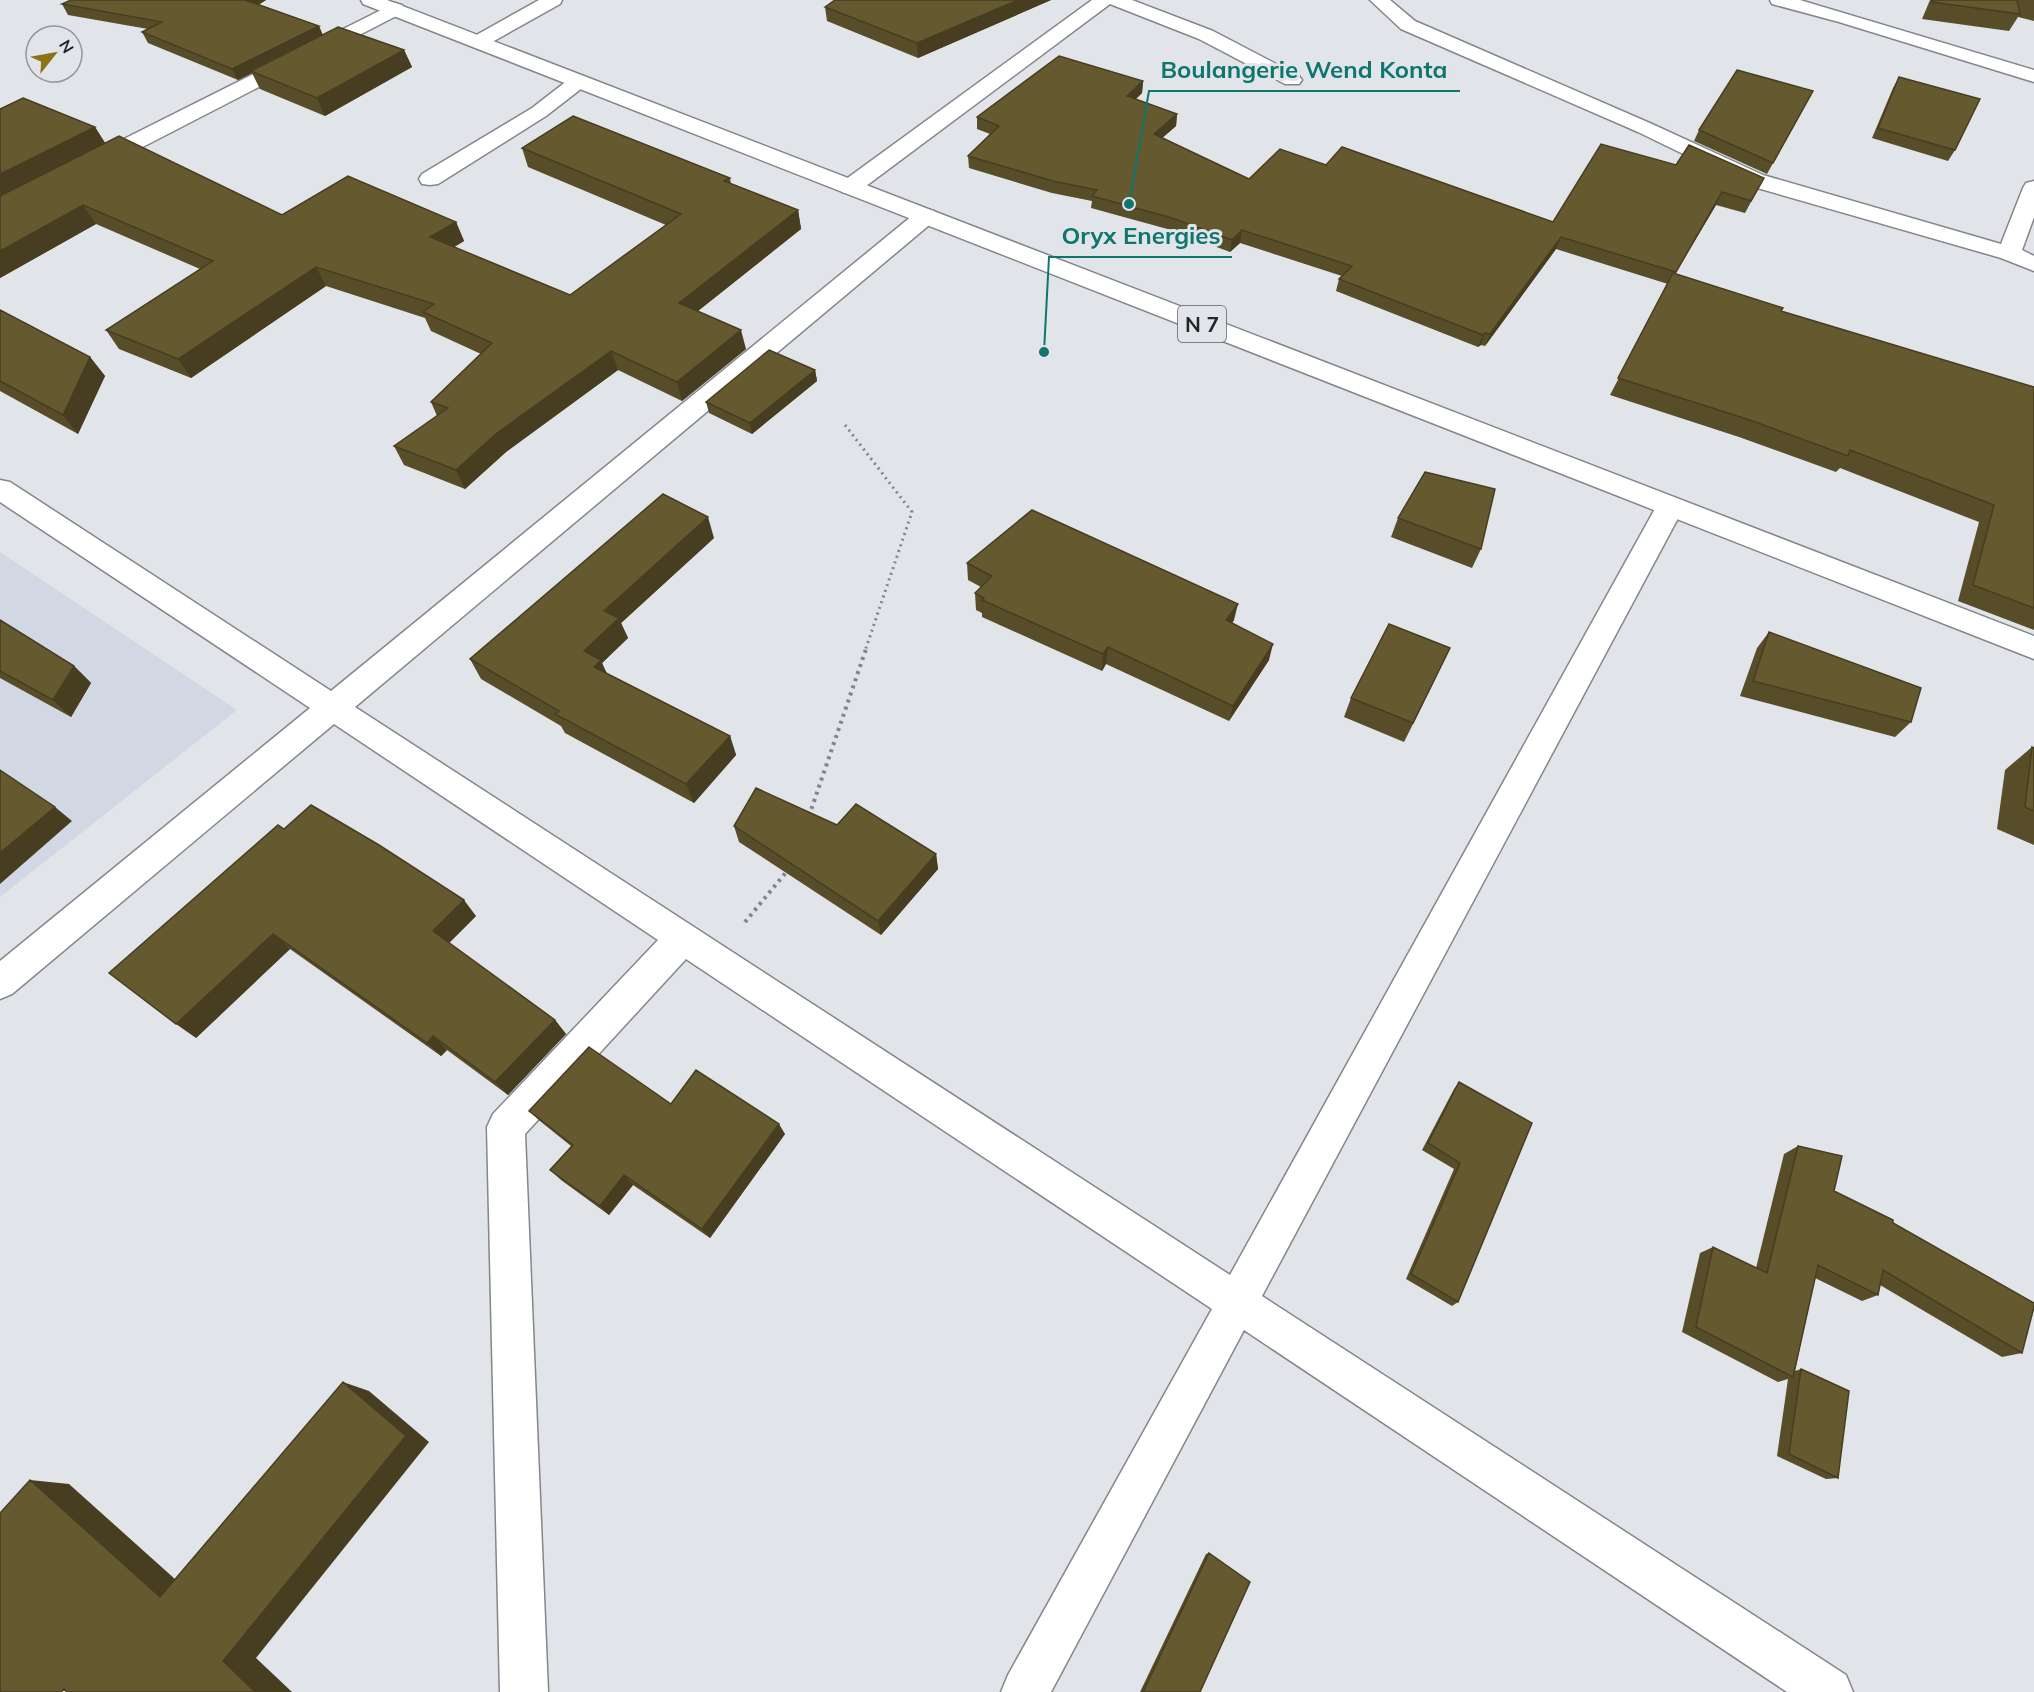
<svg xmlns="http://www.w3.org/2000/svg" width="2034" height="1692" viewBox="0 0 2034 1692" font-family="Mulish,sans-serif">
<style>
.built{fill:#d2d8e3}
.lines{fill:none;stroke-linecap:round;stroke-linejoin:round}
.minor-casing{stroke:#84868b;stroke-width:3}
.highway-casing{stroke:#84868b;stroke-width:3}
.path-far1{stroke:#828487;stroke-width:3;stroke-dasharray:2 4;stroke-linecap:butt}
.path{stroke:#828487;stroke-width:4;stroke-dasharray:3 4.5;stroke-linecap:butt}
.minor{fill:#fff;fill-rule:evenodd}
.highway{fill:#fff;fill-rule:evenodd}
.wall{fill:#574d28}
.shaded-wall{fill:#473e21}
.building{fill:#65592f;stroke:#473e21;stroke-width:1.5}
.labels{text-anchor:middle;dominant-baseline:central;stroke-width:6;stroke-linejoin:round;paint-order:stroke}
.shield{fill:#e1e4e9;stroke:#5d5e61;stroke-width:1.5}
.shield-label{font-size:21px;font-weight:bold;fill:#242527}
.leader{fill:none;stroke:#0f766e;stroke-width:2}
.callout-dot{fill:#0f766e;stroke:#e1e4e9;stroke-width:2}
.callout-label{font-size:24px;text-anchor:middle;font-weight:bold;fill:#0f766e;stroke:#e1e4e9;stroke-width:6;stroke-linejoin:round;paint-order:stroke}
</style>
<rect width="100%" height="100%" fill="#e1e4e9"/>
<path class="built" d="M0 552 237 710 0 897Z"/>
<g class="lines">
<defs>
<path id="minor" d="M539 0H562L560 4 485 46H471L468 42 471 38Z
M1092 0H1132L1213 31 1299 76 1302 80 1299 84H1285L1199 39 1110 4 858 192 850 194 842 192 839 187 842 182Z
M1370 0H1390L1415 21 1652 124 1763 175 2001 244 2023 188 2026 183 2034 181V217L2022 250 2034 256V271L2001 258 1747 185 1638 132 1401 29Z
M1770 0H1800L2034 70V82L1839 22 1772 4Z
M395 3 402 5 404 9 402 13 102 168 94 169 86 168 83 163 86 158Z
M579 75 586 77 589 81 586 85 546 116 438 184 430 185 422 184 419 179 422 174 532 108 572 77Z
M926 209 934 211 937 216 934 221 355 707 1230 1275 1656 507 1660 500 1670 498 1680 500 1684 507 1262 1296 1846 1675 1853 1692H1787L1244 1330 1051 1692H1001L1008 1675 1212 1309 686 959 525 1134 548 1692H500L487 1127 493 1114 658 940 334 724 12 994 0 999V961L310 708 0 502V480L10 482 331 691 918 211Z"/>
<path id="highway" d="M361 0H387L2034 636V659L363 4Z"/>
</defs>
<use href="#minor" class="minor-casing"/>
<use href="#highway" class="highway-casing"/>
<path class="path-far1" d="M845 425 912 512 865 651"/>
<path class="path" d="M809 816 866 649
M745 922 788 870"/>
<use href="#minor" class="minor"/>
<use href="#highway" class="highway"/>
</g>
<path class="wall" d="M71 0H266L258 5 319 26 323 35 404 50 412 67 325 116 260 89 252 73 238 80 148 43 142 32 148 29 68 15 62 4Z
M1051 0 918 58 827 21 825 7Z
M1930 0H2034V21L2018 17 2009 31 1922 19Z
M1899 77 1955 150 1948 161 1872 138 1893 88Z
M1143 81 1142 93 1136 99 1177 114 1176 126 1162 138 1249 179 1326 165 1553 222 1676 165 1764 178 1745 213 1716 205 1675 274 1781 311 2034 387V630L1958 601 1979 522 1840 468 1836 472 1739 437 1610 395 1668 284 1556 249 1485 346 1481 345 1478 347 1336 291 1339 279 1342 276 1240 243 1230 252 1171 230 1091 208 1092 201 1052 193 969 168 968 156 990 134 977 129V117Z
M1813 91 1767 174 1694 141 1699 130Z
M0 109 95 127 105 143 282 215 456 222 464 241 454 247 570 295 666 225 528 167 522 148 730 178 731 184 798 210 801 229 698 311 746 349 682 401 618 370 506 452 465 489 404 465 394 446 437 416 431 402 481 354 431 331 425 318 326 286 191 378 119 349 106 330 200 269 96 224 0 278Z
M0 310 90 357 105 376 78 434 0 391Z
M815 370 817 381 752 434 709 413 706 402Z
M1398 518 1481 549 1472 568 1391 537Z
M714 538 621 623 628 638 602 663 606 673 730 736 736 755 694 803 565 733 561 726 481 679 470 659Z
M967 563 1234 620 1232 623 1269 660 1229 721 1106 664 1102 671 982 617V613L976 610 975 593 981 587 968 580Z
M0 620 74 666 91 683 71 717 0 678Z
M1769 632 1911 722 1895 737 1740 696 1757 648Z
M1450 648 1404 742 1344 717 1351 698Z
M2032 747 2034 748V845L1997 829 2005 770Z
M734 826 936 854 938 869 881 935 739 842Z
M284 829 476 916 449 943 555 1020 566 1034 508 1095 447 1050 441 1056 290 949 196 1038Z
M1459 1082 1532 1123 1458 1302 1452 1306 1406 1279 1454 1169 1422 1150 1454 1089Z
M671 1104 785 1134 710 1238 633 1185 609 1215 561 1180 550 1170 571 1146 540 1121 529 1111Z
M1798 1146 1834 1191 1893 1223 2022 1353 2002 1357 1880 1285 1878 1295 1862 1301 1815 1278 1795 1371 1801 1369 1838 1478 1826 1479 1777 1456 1788 1379 1778 1382 1682 1332 1700 1253 1713 1247 1756 1268 1784 1154Z
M1209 1553 1200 1692H1140L1206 1554Z"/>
<path class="shaded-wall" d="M244 0H266L249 11Z
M1018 0H1051L918 58 917 43Z
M319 26 323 37 251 71 252 73 238 80 232 69Z
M404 50 412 67 325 116 317 98Z
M1143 81 1142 93 1126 108 1127 96Z
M1177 114 1176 126 1153 146 1154 134Z
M95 127 107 146 0 199V174Z
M1722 192 1716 205 1669 284 1676 272Z
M83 205 96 224 0 278V251Z
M798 210 801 229 684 322 679 303Z
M456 222 464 241 438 257 430 237Z
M1242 230 1240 243 1230 252 1232 240Z
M1561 237 1556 249 1485 346 1490 334Z
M316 267 326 286 191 378 178 359Z
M741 330 746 349 682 401 677 382Z
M1485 333 1481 345 1478 347 1483 335Z
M611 351 618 370 506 452 465 489 456 470 497 433Z
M90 357 105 376 78 434 63 415Z
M815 370 817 381 752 434 750 423Z
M708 517 714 538 621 623 628 638 602 663 610 680 603 686 584 651 604 611Z
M1238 604 1234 620 1223 637 1226 620Z
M1273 644 1269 660 1229 721 1233 706Z
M1108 647 1106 664 1102 671 1103 654Z
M1450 648 1441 667 1404 742 1413 723Z
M74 666 91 683 71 717 53 700Z
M730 736 736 755 694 803 686 784Z
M55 807 72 821 0 884V853Z
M936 854 938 869 881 935 878 921Z
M464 900 476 916 446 946 433 931Z
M273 934 290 949 196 1038 176 1024Z
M555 1020 566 1034 508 1095 495 1082Z
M433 1036 447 1050 441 1056 427 1043Z
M779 1124 785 1134 710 1238 702 1229Z
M624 1175 633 1185 609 1215 600 1206Z
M343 1382 369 1391 429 1442 256 1658 292 1692H255L223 1661Z
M30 1480 69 1484 195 1597H160Z"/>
<path class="building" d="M71 0H245L319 26 232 69 142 32 162 22 62 4Z
M835 0H1018L917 43 825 7Z
M1932 0H2017L2020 14 1932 2Z
M338 27 404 50 317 98 251 71Z
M1059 56 1143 81 1127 96 1177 114 1154 134 1249 179 1280 149 1326 165 1342 147 1553 222 1601 144 1676 165 1689 145 1764 178 1751 201 1722 192 1676 272 1561 237 1490 334 1485 333 1483 335 1339 279 1352 266 1242 230 1232 240 1172 218 1092 196 1097 190 1053 181 968 156 999 126 977 117Z
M1737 70 1813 91 1773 163 1699 130Z
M1899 77 1980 99 1955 150 1878 128Z
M23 98 95 127 0 174V109Z
M573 116 730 178 724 181 798 210 679 303 741 330 677 382 611 351 497 433 456 470 394 446 448 408 431 402 492 343 423 312 434 304 316 267 178 359 106 330 213 261 83 205 0 251V196L119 136 282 215 348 176 456 222 430 237 570 295 681 214 522 148Z
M1673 273 1783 308 1781 311 2034 387V608L1973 585 1994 505 1850 450 1848 456 1750 420 1618 378Z
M0 310 90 357 63 415 0 381Z
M769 350 815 370 750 423 706 402Z
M1425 472 1495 489 1481 549 1398 518Z
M663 494 708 517 604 611 619 618 584 651 601 660 594 667 730 736 686 784 555 714 559 711 470 659Z
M1032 510 1238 604 1226 620 1273 644 1233 706 1108 647 1103 654 982 600 984 598 975 593 992 576 967 563Z
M0 620 74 666 53 700 0 671Z
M1389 624 1450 648 1413 723 1351 698Z
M1769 632 1921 688 1911 722 1753 681Z
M2032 747 2034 748V811L2025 807Z
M0 770 55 807 0 853Z
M756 788 837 825 856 804 936 854 878 921 734 826Z
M311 805 379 845 464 900 433 931 555 1020 495 1082 433 1036 427 1043 273 934 176 1024 109 973 278 825 284 829Z
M589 1047 671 1104 696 1070 779 1124 702 1229 624 1175 600 1206 550 1170 573 1145 529 1111Z
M1459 1082 1532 1123 1458 1302 1411 1274 1460 1163 1428 1143Z
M1798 1146 1842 1156 1834 1191 1893 1220V1223L2034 1303V1307L2022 1353 1883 1270 1878 1295 1818 1265 1793 1377 1696 1327 1713 1247 1767 1273Z
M1801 1369 1849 1391 1838 1478 1789 1454Z
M343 1382 406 1436 223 1661 255 1692H67L64 1689 61 1692H0V1513L30 1480 160 1597Z
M1209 1553 1250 1582 1200 1692H1143Z"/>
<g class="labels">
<rect class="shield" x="1178" y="306" width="48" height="36" rx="4.5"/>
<g class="shield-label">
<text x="1202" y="324">N 7</text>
</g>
</g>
<path class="leader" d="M1129 204L1149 91H1460M1044 352L1049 257H1232"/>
<g class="callout-dot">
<circle cx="1129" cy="204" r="6"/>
<circle cx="1044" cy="352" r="6"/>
</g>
<g class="callout-label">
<text x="1304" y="78">Boulangerie Wend Konta</text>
<text x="1141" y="244">Oryx Energies</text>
</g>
<g transform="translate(54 54) rotate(59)"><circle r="28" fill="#e1e4e9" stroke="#95989b" stroke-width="1.5"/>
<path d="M0-4.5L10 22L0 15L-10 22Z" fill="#8a7215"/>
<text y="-9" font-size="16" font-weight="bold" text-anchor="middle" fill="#242527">N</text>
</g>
</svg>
